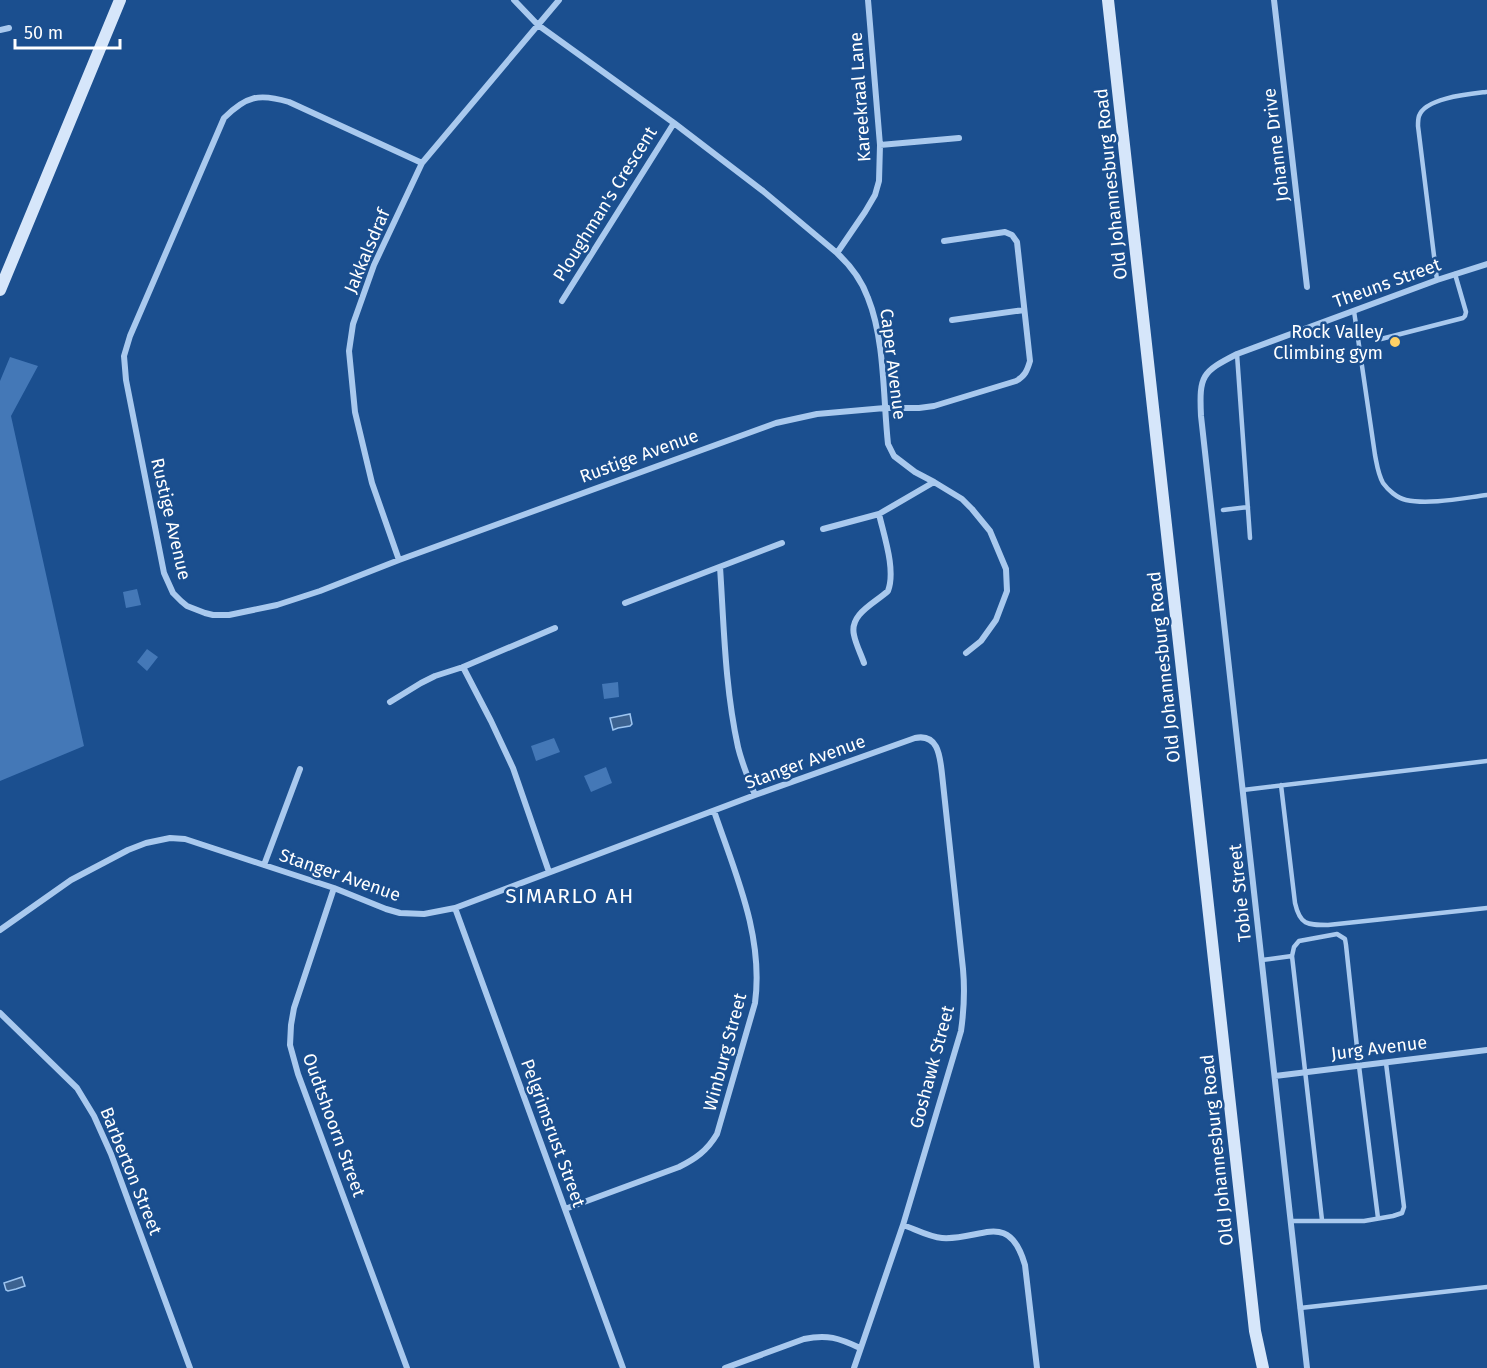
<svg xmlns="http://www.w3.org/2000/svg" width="1487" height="1368" viewBox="0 0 1487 1368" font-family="'Fira Sans',sans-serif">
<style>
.water{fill:#3c6290;stroke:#9cc4f0;stroke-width:1.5}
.building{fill:#4478b7}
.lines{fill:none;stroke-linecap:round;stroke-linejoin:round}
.lane{stroke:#a9c9ee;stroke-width:4.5}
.street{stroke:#a9c9ee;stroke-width:6}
.secondary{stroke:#d6e6fa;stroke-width:12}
.poi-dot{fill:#ffd166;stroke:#1b4f8f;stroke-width:2}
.labels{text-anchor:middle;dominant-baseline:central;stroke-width:5;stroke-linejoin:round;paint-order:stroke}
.street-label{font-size:18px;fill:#fff;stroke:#1b4f8f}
.poi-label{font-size:18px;fill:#fff;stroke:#1b4f8f;text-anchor:end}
.quarter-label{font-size:21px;letter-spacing:1.5px;fill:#fff;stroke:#1b4f8f}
</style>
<rect width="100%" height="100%" fill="#1b4f8f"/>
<path class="water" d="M630 714 632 724 630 726 618 728 613 730 610 718Z
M22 1277 25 1286 16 1289 8 1291 6 1290 4 1283Z"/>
<path class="building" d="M10 357 38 366 11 416 84 746 0 781V381Z
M137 589 141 605 126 608 123 592Z
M147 649 158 657 147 671 137 662Z
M618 682 619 697 604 699 602 684Z
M554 738 560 752 536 761 531 746Z
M606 767 612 783 591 792 584 776Z"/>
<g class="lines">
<path class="lane" d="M1437 280 1418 126C1418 123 1418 119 1419 116 1425 98 1469 94 1486 92
M1354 311 1375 455C1377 465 1378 474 1383 483 1388 490 1397 498 1406 500 1429 505 1463 498 1487 495
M1381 339 1463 318 1465 316 1466 312 1455 274
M1237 354 1250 538
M1223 510 1248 507
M1281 785 1295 903C1300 925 1307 925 1328 925L1487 908
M1243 790 1487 761
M1262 960 1292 956
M1322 1220 1292 956 1294 947 1299 941 1337 934 1345 939 1346 945 1359 1066 1378 1218
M1291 1221H1364L1393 1216 1402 1213 1404 1207 1386 1063
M1300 1308 1487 1287"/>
<path class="street" d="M514 0 538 25 674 123 763 191 837 253C850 265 862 281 868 298 885 340 883 398 888 444L894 456 915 472 934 482 962 499 972 509 990 531 1006 569 1007 591 996 620 981 641 966 653
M1274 0 1307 287
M0 30 9 28
M880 145 959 138
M422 163 289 102C259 93 246 96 224 118L130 336 124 356 126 380 164 573 173 593 181 601 187 606 205 613 213 615H229L277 605 320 591 399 560 776 423 817 414 885 408H919L934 406 1016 381C1025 376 1027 371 1030 361L1017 242 1012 235 1005 232 944 241
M837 253 865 212 875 195 879 181 880 145 868 0
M562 301 674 123
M952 320 1024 310
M823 529 879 514 934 482
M399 560 372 483 355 412 349 351 353 324 374 265 422 163 559 0
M720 567C724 627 725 688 738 747 742 764 749 780 755 795
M625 603 782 543
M864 663C861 654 856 645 854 635 849 614 875 603 888 591 896 570 884 536 879 514
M463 667 491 721 513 768 549 872
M390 702 421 683 435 676 463 667 555 628
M264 865 300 769
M334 888 294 1008 291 1025 290 1045 298 1074 407 1368
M455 908 623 1368
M0 930 71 880 128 850 146 843 170 838 185 839 264 865 334 888 386 909 400 913 424 914 455 908 755 795 915 738C939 733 940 758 942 774L963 969C965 991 964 1010 961 1031L903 1225 854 1368
M0 1013 77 1088 94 1116 111 1154 190 1368
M1275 1076 1487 1050
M565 1209 679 1167C695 1159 707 1151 717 1134L755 1003C764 936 735 873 714 811
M903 1225C915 1229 929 1237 942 1238 980 1241 1009 1209 1025 1265L1037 1368
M725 1368 804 1339C827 1334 839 1338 860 1348
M1307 1368 1201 416C1199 375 1202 372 1237 354L1437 280 1487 264"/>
<path class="secondary" d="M1108 0 1255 1331 1263 1368
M0 290 120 0"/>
</g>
<circle class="poi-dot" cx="1395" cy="342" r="6"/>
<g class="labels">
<g class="street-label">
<text transform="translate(860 97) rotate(-94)">Kareekraal Lane</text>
<text transform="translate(1276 145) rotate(-97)">Johanne Drive</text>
<text transform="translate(1111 184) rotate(-96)">Old Johannesburg Road</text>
<text transform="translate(605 204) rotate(-58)">Ploughman's Crescent</text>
<text transform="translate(367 251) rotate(-67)">Jakkalsdraf</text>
<text transform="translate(1387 283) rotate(-20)">Theuns Street</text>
<text transform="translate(893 364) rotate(83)">Caper Avenue</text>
<text transform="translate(639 456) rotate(-20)">Rustige Avenue</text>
<text transform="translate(171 519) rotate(77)">Rustige Avenue</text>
<text transform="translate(1164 667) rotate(-96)">Old Johannesburg Road</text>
<text transform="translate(805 762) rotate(-20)">Stanger Avenue</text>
<text transform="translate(340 875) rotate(19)">Stanger Avenue</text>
<text transform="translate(1240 893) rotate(-96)">Tobie Street</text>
<text transform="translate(1379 1048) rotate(-7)">Jurg Avenue</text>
<text transform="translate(725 1052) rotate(-75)">Winburg Street</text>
<text transform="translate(932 1067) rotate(-75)">Goshawk Street</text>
<text transform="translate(334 1125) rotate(70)">Oudtshoorn Street</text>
<text transform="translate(553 1133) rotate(70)">Pelgrimsrust Street</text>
<text transform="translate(1217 1150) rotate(-96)">Old Johannesburg Road</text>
<text transform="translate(131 1171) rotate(68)">Barberton Street</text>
</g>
<g class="poi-label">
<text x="1383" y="332">Rock Valley<tspan x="1383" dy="21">Climbing gym</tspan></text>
</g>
<g class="quarter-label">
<text x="570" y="896">SIMARLO AH</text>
</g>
</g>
<path d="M15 39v9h105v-9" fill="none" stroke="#ffffff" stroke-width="3"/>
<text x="24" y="39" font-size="18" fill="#ffffff" stroke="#1b4f8f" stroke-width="4.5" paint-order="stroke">50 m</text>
</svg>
